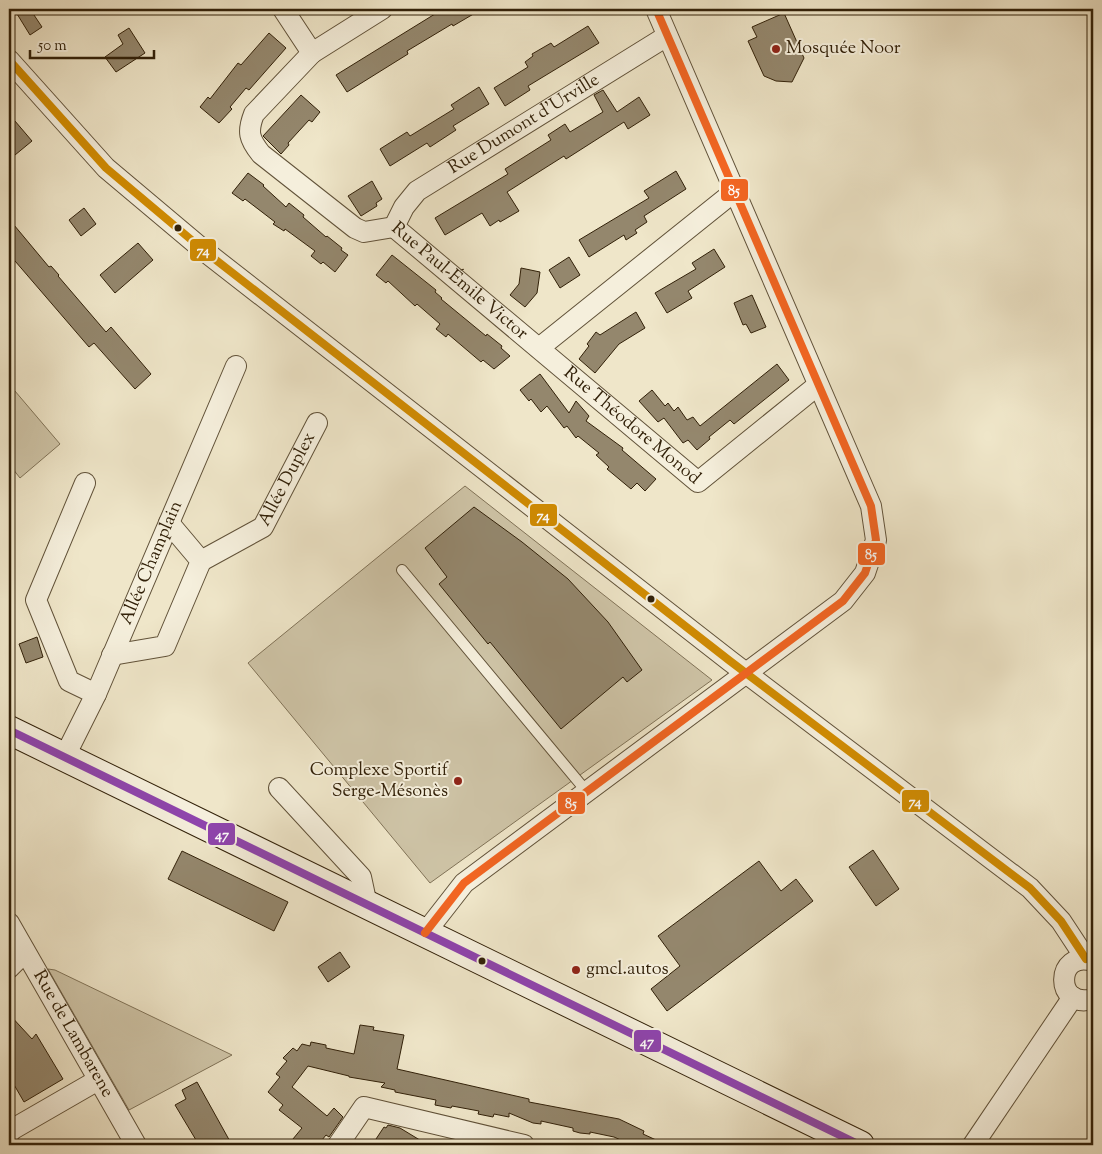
<svg xmlns="http://www.w3.org/2000/svg" width="1102" height="1154" viewBox="0 0 1102 1154" font-family="'Sorts Mill Goudy',serif">
<style>
.green{fill:#cfc5a8;stroke:#807358}
.building{fill:#94876d;stroke:#322109}
.lines{fill:none;stroke-linecap:round;stroke-linejoin:round}
.lane-casing{stroke:#615239;stroke-width:12}
.street-casing{stroke:#615239;stroke-width:22}
.secondary-casing{stroke:#322109;stroke-width:30}
.lane{stroke:#f5efdc;stroke-width:10}
.street{stroke:#f5efdc;stroke-width:20}
.secondary{stroke:#f5efdc;stroke-width:28}
.bus-1-casing{stroke:#f5efdc;stroke-width:11}
.bus-2-casing{stroke:#f5efdc;stroke-width:11}
.bus-3-casing{stroke:#f5efdc;stroke-width:11}
.bus-1{stroke:#d08b02;stroke-width:8}
.bus-2{stroke:#8e44ad;stroke-width:8}
.bus-3{stroke:#f26522;stroke-width:8}
.poi-dot{fill:#8f2418;stroke:#f5efdc;stroke-width:2}
.bus-dot{fill:#322109;stroke:#f5efdc;stroke-width:2}
.labels{text-anchor:middle;dominant-baseline:central;stroke-width:4;stroke-linejoin:round;paint-order:stroke}
.poi-label{font-size:18px;fill:#322109;stroke:#f5efdc;text-anchor:start}
.street-label{font-size:18px;fill:#322109;stroke:#f5efdc}
.line-badge{stroke:#f5efdc;stroke-width:2}
.badge-label{font-size:14px;text-anchor:middle;font-weight:bold;fill:#fff}
</style>
<rect width="100%" height="100%" fill="#efe6c9"/>
<filter id="stains"><feTurbulence type="fractalNoise" baseFrequency=".004" numOctaves="4"/><feColorMatrix values="0 0 0 0 .2 0 0 0 0 .09 0 0 0 0 .02 0 0 0 .5 -.17"/></filter>
<radialGradient id="worn" r=".72"><stop offset=".6" stop-color="#630" stop-opacity="0"/><stop offset="1" stop-color="#630" stop-opacity=".3"/></radialGradient>
<path class="green" d="M9 384 60 444 20 478 9 464Z
M465 486 712 680 430 883 248 663Z
M48 969 55 970 232 1055 129 1110Z"/>
<path class="building" d="M14 9H30L42 27 30 35Z
M443 9H482L453 26 452 24 407 51 408 54 347 92 336 75Z
M784 13 804 58 792 82 776 81 764 76 748 41 757 37 752 27Z
M588 26 599 43 528 86 530 90 505 106 494 88 528 67 525 62 533 56 532 54 551 43 554 47Z
M129 28 145 53 116 72 105 57 123 44 118 35Z
M269 33 286 48 249 90 246 88 230 107 232 109 219 123 200 107 208 97 210 99 238 63 241 65Z
M479 87 489 104 453 126 456 130 430 147 427 143 390 166 380 149 407 132 410 136 454 109 451 105Z
M603 90 617 112 639 97 650 115 628 129 624 122 566 159 564 156 507 192 519 211 500 222 499 220 490 226 482 213 445 235 435 218 508 174 505 169 551 140 548 135 565 124 570 132 603 112 594 95Z
M301 95 320 112 312 122 309 120 288 143 289 145 281 154 263 136Z
M9 114 32 141 15 155 9 148Z
M676 171 686 189 644 216 647 222 635 230 637 233 626 240 624 235 589 257 579 240 649 198 644 191Z
M248 173 264 185 263 186 286 207 289 203 304 215 303 217 326 237 327 236 342 248 341 250 348 255 335 272 323 262 321 264 311 256 315 251 285 229 284 231 273 224 275 222 245 199 243 201 232 193Z
M372 181 382 199 376 203 377 206 361 216 348 196Z
M84 208 96 224 81 236 69 220Z
M9 219 49 267 51 266 59 275 58 276 106 332 111 327 151 374 135 389 94 343 89 347 9 254Z
M138 243 153 260 115 293 100 275Z
M714 249 725 267 688 291 692 298 667 313 655 293 696 269 692 263Z
M392 255 436 290 435 292 442 298 441 299 486 336 487 334 502 346 501 348 510 356 494 369 483 360 481 362 448 334 446 337 436 329 440 324 417 304 415 306 388 281 386 283 376 275Z
M569 257 580 275 560 288 549 270Z
M521 268 540 272 537 293 525 307 510 295 519 284Z
M752 295 766 327 751 333 746 324 743 325 734 303Z
M636 312 645 328 619 344 595 373 579 359 589 346 587 344 596 332 600 335Z
M777 364 789 380 734 424 730 420 709 437 710 439 697 450 688 440 683 443 664 418 658 422 639 401 652 390 665 406 668 403 674 411 678 407 687 420 693 417 700 426Z
M540 374 569 413 576 401 589 416 586 421 623 448 622 450 656 479 645 491 637 483 631 489 607 469 609 467 596 455 599 453 578 436 576 438 567 426 564 428 547 406 541 412 531 399 529 401 520 390Z
M474 507 522 542 568 579 608 622 642 670 627 682 623 677 561 729 490 642 488 644 439 584 447 577 425 548Z
M37 637 43 657 26 663 19 644Z
M873 850 899 889 876 906 849 867Z
M182 851 288 902 274 931 168 879Z
M759 861 781 891 796 879 813 901 667 1011 651 989 680 966 658 936Z
M340 952 350 967 328 982 318 967Z
M9 1014 32 1039 36 1034 63 1079 24 1102 9 1076Z
M360 1025 374 1027 373 1030 404 1035 397 1069 529 1099V1102L619 1119 644 1131 643 1134 667 1145H632L614 1137 590 1132V1134L580 1133 573 1131V1128L541 1121V1124L533 1123 509 1113V1117L494 1114 493 1117 478 1114 479 1111 452 1106 451 1108 435 1105 436 1100 395 1092V1090L381 1087 385 1083 349 1077V1076L308 1066 292 1087 327 1116 334 1108 343 1117 329 1137 326 1135 318 1145H288L302 1128 279 1110 283 1105 268 1092 280 1077 276 1074 287 1061 283 1058 293 1048 297 1051 302 1044 310 1046 311 1042 326 1045V1048L354 1054Z
M197 1082 232 1145H199L175 1105 186 1099 182 1090Z
M388 1125 400 1128 428 1145H372L384 1127 386 1128Z"/>
<g class="lines">
<defs>
<path id="lane" d="M402 570 587 792"/>
<g id="street">
<path d="M283 9 312 53 382 9"/>
<path d="M312 53 254 114C247 132 249 139 261 154L355 228 364 232 394 227"/>
<path d="M9 60 106 168 207 253 730 661 1030 888 1061 921 1086 959"/>
<path id="s1" d="M394 227 698 482 818 385"/>
<path id="s2" d="M394 227 404 207 417 191 667 36"/>
<path d="M539 348 735 191"/>
<path d="M85 483 36 600 69 681 96 694"/>
<path id="s3" d="M201 561 263 527 317 423"/>
<path d="M112 655 165 646 201 561 169 523"/>
<path id="s4" d="M64 758 96 694 236 366"/>
<path d="M279 788 361 877 367 905"/>
<path id="s5" d="M9 923 136 1145"/>
<path d="M425 933 464 883 843 601 865 573 876 540 871 506 656 9"/>
<path d="M1093 961C1055 949 1054 1010 1093 999"/>
<path d="M9 968 18 959 26 955"/>
<path d="M9 1133 13 1129 98 1080"/>
<path d="M338 1145 364 1107 524 1145"/>
<path d="M973 1145 1073 997"/>
</g>
<path id="secondary" d="M9 730 860 1145"/>
</defs>
<use href="#lane" class="lane-casing"/>
<use href="#street" class="street-casing"/>
<use href="#secondary" class="secondary-casing"/>
<use href="#lane" class="lane"/>
<use href="#street" class="street"/>
<use href="#secondary" class="secondary"/>
<defs>
<path id="bus-1" d="M9 60 106 168 207 253 730 661 1030 888 1061 921 1086 959"/>
<path id="bus-2" d="M9 730 860 1145"/>
<path id="bus-3" d="M425 933 464 883 843 601 865 573 876 540 871 506 656 9"/>
</defs>
<use href="#bus-1" class="bus-1-casing"/>
<use href="#bus-2" class="bus-2-casing"/>
<use href="#bus-3" class="bus-3-casing"/>
<use href="#bus-1" class="bus-1"/>
<use href="#bus-2" class="bus-2"/>
<use href="#bus-3" class="bus-3"/>
</g>
<g class="poi-dot">
<circle cx="776" cy="49" r="5"/>
<circle cx="458" cy="781" r="5"/>
<circle cx="576" cy="970" r="5"/>
</g>
<g class="bus-dot">
<circle cx="178" cy="228" r="4.5"/>
<circle cx="651" cy="599" r="4.5"/>
<circle cx="482" cy="961" r="4.5"/>
</g>
<g class="labels">
<g class="poi-label">
<text x="786" y="49">Mosquée Noor</text>
<text x="448" y="771" text-anchor="end">Complexe Sportif<tspan x="448" dy="21">Serge-Mésonès</tspan></text>
<text x="586" y="970">gmcl.autos</text>
</g>
<g class="street-label">
<text stroke="none"><textPath href="#s2" startOffset="169">Rue Dumont d'Urville</textPath></text>
<text stroke="none"><textPath href="#s1" startOffset="85">Rue Paul-Émile Victor</textPath></text>
<text stroke="none"><textPath href="#s1" startOffset="310">Rue Théodore Monod</textPath></text>
<text stroke="none"><textPath href="#s3" startOffset="124">Allée Duplex</textPath></text>
<text stroke="none"><textPath href="#s4" startOffset="214">Allée Champlain</textPath></text>
<text stroke="none"><textPath href="#s5" startOffset="128">Rue de Lambarene</textPath></text>
</g>
</g>
<g class="line-badge">
<rect x="720" y="178" width="29" height="24" rx="5" fill="#f26522"/>
<rect x="189" y="238" width="28" height="24" rx="5" fill="#d08b02"/>
<rect x="529" y="503" width="29" height="24" rx="5" fill="#d08b02"/>
<rect x="857" y="542" width="29" height="24" rx="5" fill="#f26522"/>
<rect x="901" y="789" width="29" height="24" rx="5" fill="#d08b02"/>
<rect x="557" y="791" width="29" height="24" rx="5" fill="#f26522"/>
<rect x="207" y="822" width="29" height="24" rx="5" fill="#8e44ad"/>
<rect x="633" y="1029" width="29" height="24" rx="5" fill="#8e44ad"/>
</g>
<g class="badge-label">
<text x="734" y="195">85</text>
<text x="203" y="255">74</text>
<text x="543" y="520">74</text>
<text x="871" y="559">85</text>
<text x="915" y="806">74</text>
<text x="571" y="808">85</text>
<text x="222" y="839">47</text>
<text x="647" y="1046">47</text>
</g>
<rect width="1102" height="1154" fill="none" stroke="#efe6c9" stroke-width="30"/>
<rect x="10" y="10" width="1082" height="1134" fill="none" stroke="#322109" stroke-width="2.5"/>
<rect x="15" y="15" width="1072" height="1124" fill="none" stroke="#322109"/>
<path d="M30 50v8h124v-8" fill="none" stroke="#322109" stroke-width="2.5"/>
<text x="38" y="50" font-size="15" fill="#322109" stroke="#f5efdc" stroke-width="4" paint-order="stroke">50 m</text>
<rect width="100%" height="100%" filter="url(#stains)"/>
<rect width="100%" height="100%" fill="url(#worn)"/>
</svg>
